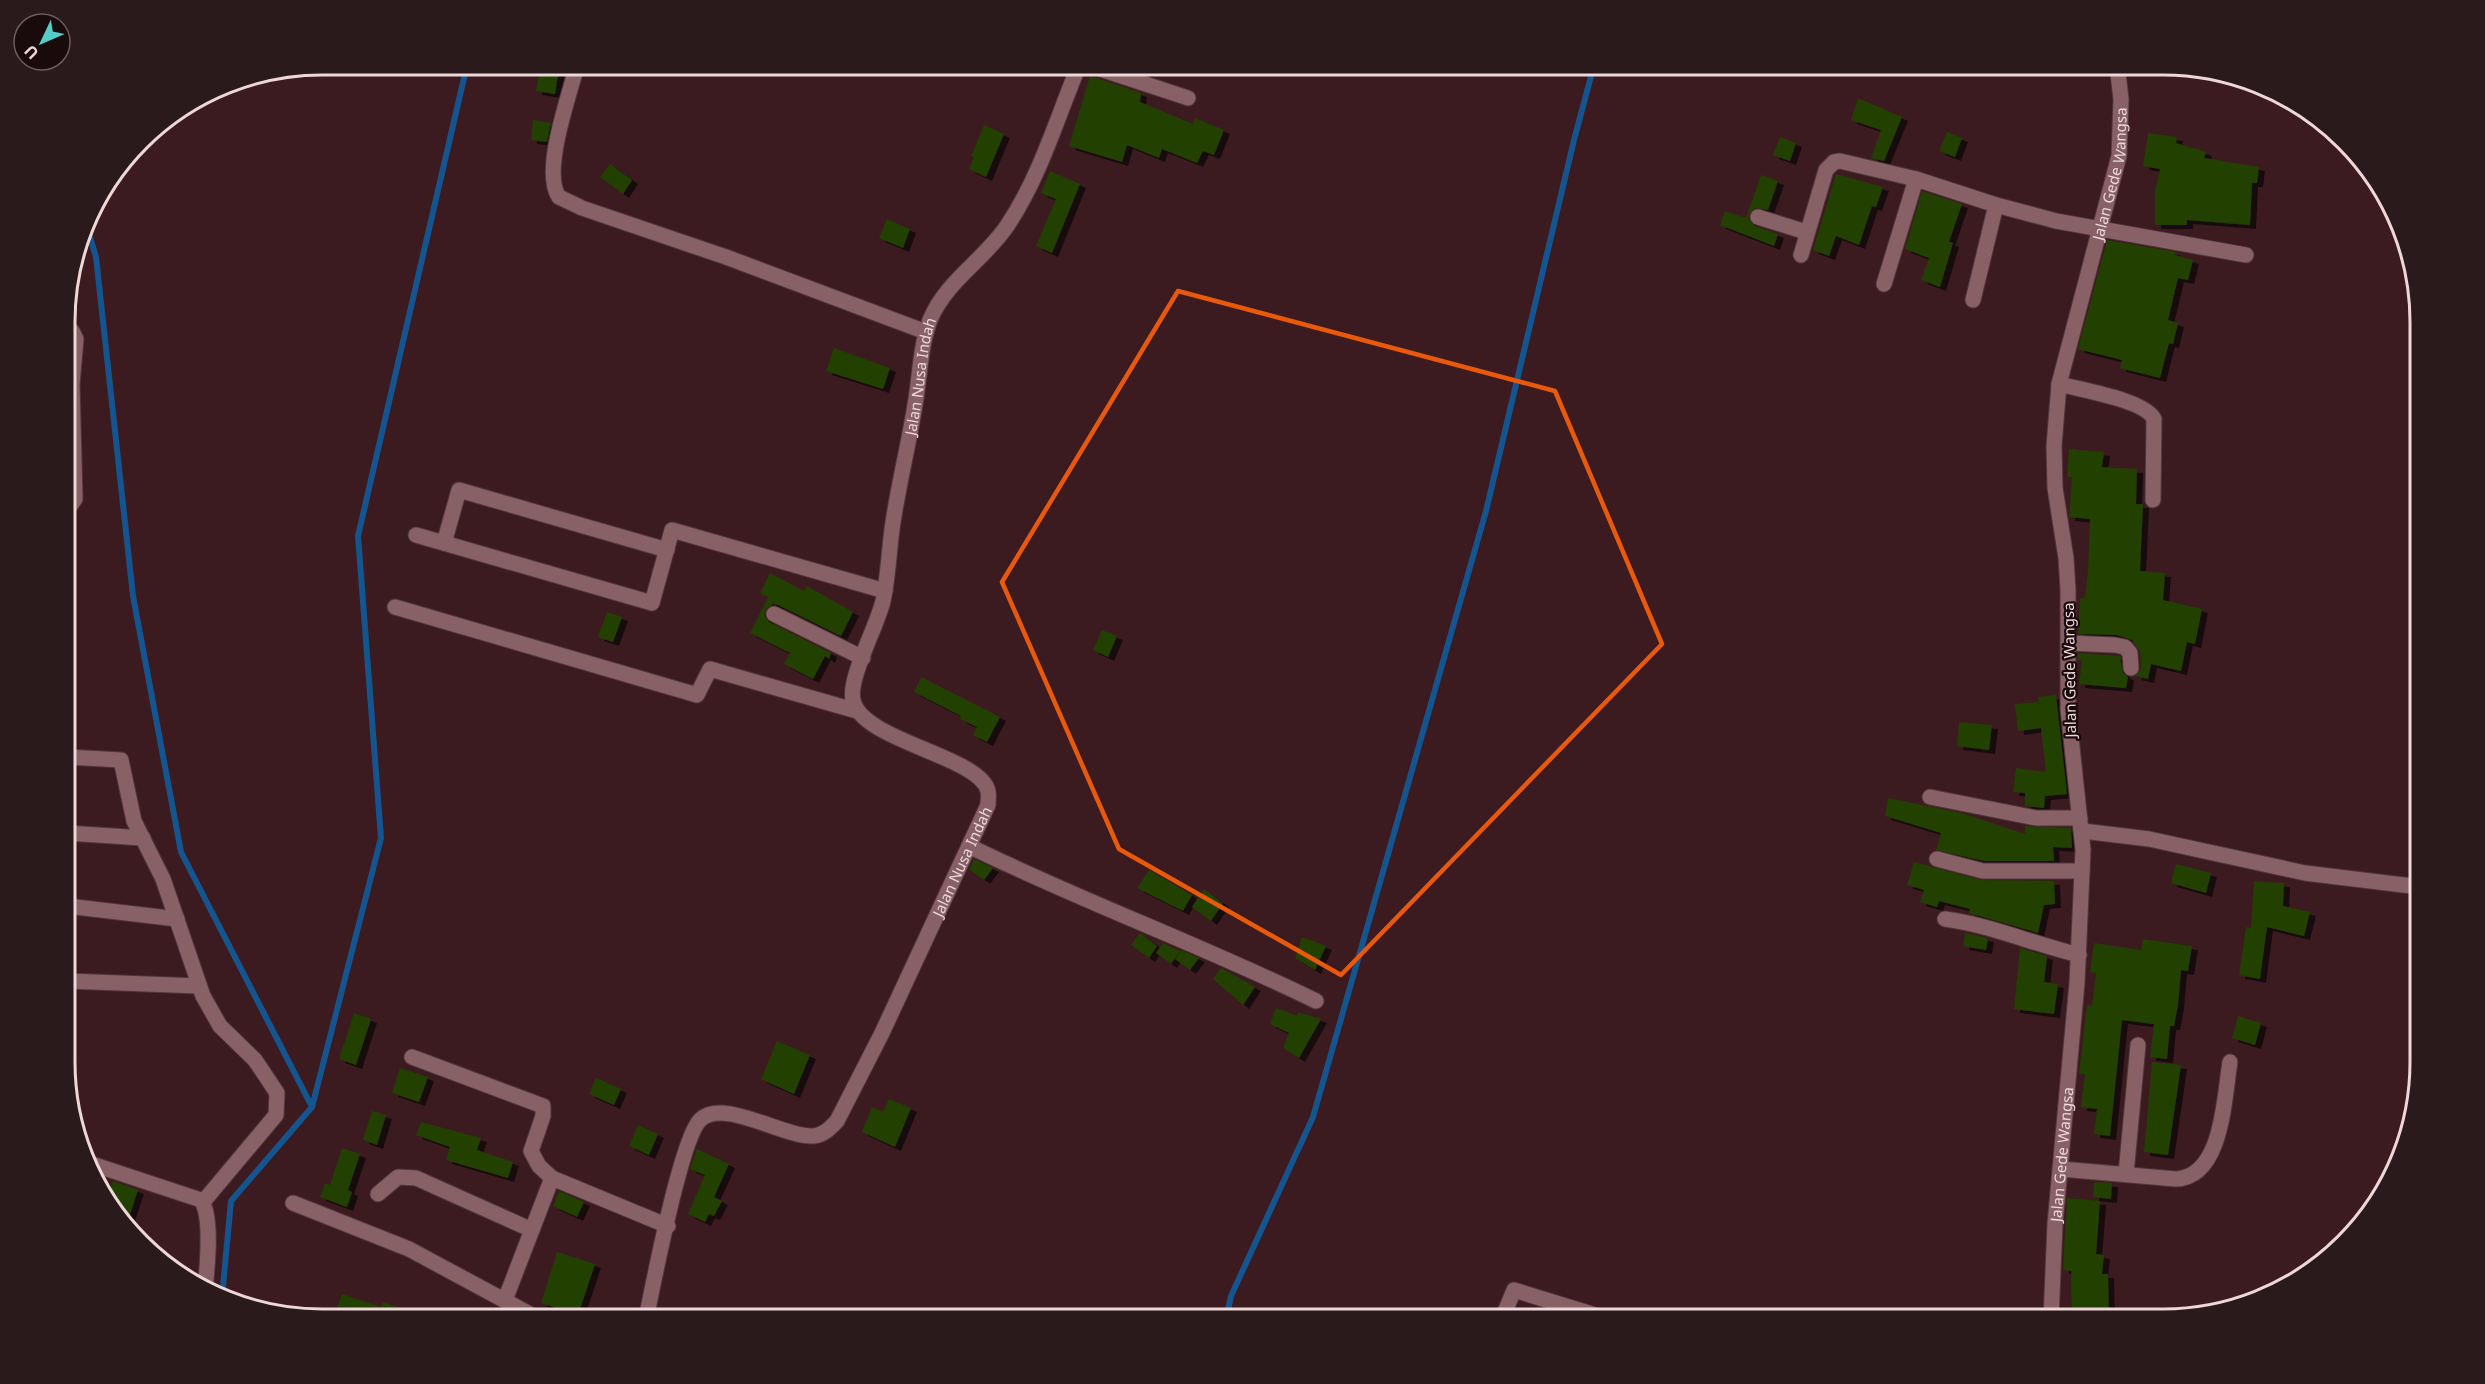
<svg xmlns="http://www.w3.org/2000/svg" width="2485" height="1384" viewBox="0 0 2485 1384" font-family="'Noto Sans',sans-serif">
<style>
.lines{fill:none;stroke-linecap:round;stroke-linejoin:round}
.stream{stroke:#14548f;stroke-width:6}
.building{fill:#243f00;filter:url(#shadow)}
.minor-casing{stroke:#51373b;stroke-width:17}
.minor{stroke:#886166;stroke-width:15}
.marked{fill:none;stroke:#e8590c;stroke-width:4.5;stroke-linejoin:round}
.labels{text-anchor:middle;dominant-baseline:central;stroke-width:4.5;stroke-linejoin:round;paint-order:stroke}
.street-label{font-size:15px;fill:#edd7d9;stroke:#190a0c}
.rim{fill:none;stroke:#edd7d9;stroke-width:3}
</style>
<defs>
<filter id="shadow"><feDropShadow dx="6" dy="4" stdDeviation="0" flood-color="#0009"/></filter>
</defs>
<rect width="100%" height="100%" fill="#3b1b20"/>
<g class="lines">
<path class="stream" d="M86 224 96 257 133 596 181 852 312 1107
M222 1297 231 1201 312 1107 381 838 358 536 467 65
M1226 1319 1231 1296 1313 1117 1486 511 1574 140 1594 65"/>
</g>
<path class="building" d="M1118 64H1150L1147 74Z
M540 67 559 69 555 94 536 91Z
M1090 76 1141 93 1140 102 1193 124 1195 118 1224 130 1214 155 1203 151 1197 163 1162 149 1159 158 1127 145 1122 162 1069 146Z
M1858 98 1902 117 1884 161 1871 158 1881 130 1851 120Z
M533 120 551 123 547 142 531 140Z
M984 125 1004 134 986 177 969 169 974 157 971 156Z
M1947 132 1962 138 1955 157 1939 151Z
M2148 133 2177 137 2176 143 2206 152 2204 158 2259 167 2257 183H2252L2250 225 2187 220V225H2155V191L2160 169 2143 166Z
M1780 137 1796 143 1790 161 1773 155Z
M610 164 632 180 623 194 600 177Z
M1050 171 1080 184 1052 253 1036 246 1056 199 1041 193Z
M1836 174 1883 187 1876 207 1872 206 1859 245 1836 236 1829 256 1813 250Z
M1761 175 1778 181 1768 210 1755 208 1749 214 1748 219 1755 226 1778 234 1774 246 1720 225 1725 211 1746 218Z
M1922 191 1962 204 1949 242 1953 243 1940 287 1921 280 1929 258 1905 249Z
M887 219 910 229 903 248 879 238Z
M2107 240 2176 252 2175 255 2193 260 2188 280 2178 278 2168 320 2178 323 2173 344 2169 343 2160 378 2120 368 2122 360 2078 349Z
M834 348 890 368 883 389 826 371Z
M2069 449 2104 452 2102 467 2137 469 2136 504H2143L2140 571 2165 573 2163 600 2202 609 2195 644 2187 642 2181 671 2151 664 2148 679 2135 676 2141 668 2140 652 2132 640 2117 635 2078 634 2080 598H2085L2088 571 2090 519 2069 517 2072 477H2067Z
M770 573 804 591 807 586 853 612 841 636 778 605 773 604 766 609 764 615 769 622 831 653 829 659 825 656 813 679 784 664 790 653 750 633 768 597 760 593Z
M607 612 622 617 613 642 598 637Z
M1102 630 1117 636 1108 657 1093 650Z
M2078 653 2120 656 2123 673 2128 677 2126 688 2079 684 2082 661 2078 660Z
M921 677 1000 717 987 742 973 735 977 727 960 719 961 716 914 692Z
M2056 695 2067 794 2045 796 2044 808 2025 806V793L2013 792 2016 768 2046 772 2041 728 2018 731 2015 704 2039 702 2038 697Z
M1959 722 1992 725 1989 750 1957 746Z
M1888 798 1962 813 2025 834V826L2071 828 2072 848 2053 847 2054 861H1984L1936 850 1941 833 1885 816Z
M974 859 993 868 984 880 969 869Z
M1914 862 1981 880 2054 881 2055 904 2044 905 2038 933 1969 913 1970 909 1939 901 1937 907 1920 902 1924 890 1907 885Z
M2176 864 2211 873 2206 893 2171 883Z
M1149 870 1192 895 1183 911 1137 888Z
M2254 881 2284 883 2283 906 2310 912 2304 936 2267 927 2260 979 2239 975 2246 927 2251 928Z
M1204 889 1223 903 1211 921 1192 907Z
M1140 933 1157 946 1149 958 1131 945Z
M1965 933 1988 938 1986 950 1963 946Z
M1302 937 1326 946 1315 970 1295 958Z
M2143 939 2192 946 2188 971 2181 970 2178 1005 2174 1026H2170L2167 1059 2150 1057 2154 1024 2122 1020 2110 1136 2094 1134 2097 1109 2081 1107 2085 1074H2079L2087 1005 2092 1006 2096 973 2090 972 2094 943 2141 950Z
M1163 943 1180 951 1171 964 1156 953Z
M2020 948 2047 956 2044 982 2058 984 2054 1014 2014 1009Z
M1181 950 1199 958 1190 970 1175 959Z
M1221 968 1255 987 1243 1005 1213 979Z
M1276 1008 1297 1016 1298 1012 1321 1019 1299 1058 1283 1048 1289 1033 1270 1024Z
M354 1013 371 1019 356 1065 339 1059Z
M2238 1016 2261 1023 2255 1045 2232 1038Z
M777 1041 810 1055 794 1094 761 1079Z
M2152 1062 2181 1065 2168 1155 2144 1152Z
M400 1068 428 1077 419 1102 392 1093Z
M596 1078 621 1089 614 1105 589 1094Z
M889 1099 911 1108 895 1147 862 1132 872 1107 883 1112Z
M372 1111 386 1115 377 1145 363 1140Z
M421 1122 481 1138 477 1150 513 1162 508 1178 446 1160 450 1147 416 1135Z
M638 1125 658 1134 649 1155 629 1146Z
M342 1148 360 1154 348 1190 352 1192 347 1207 320 1197 325 1183 330 1185Z
M697 1149 729 1164 714 1197 722 1201 714 1216 709 1214 705 1222 688 1214 705 1175 690 1169Z
M113 1181 138 1190 127 1223 106 1202Z
M2094 1182 2112 1183 2111 1199 2093 1197Z
M559 1191 584 1202 577 1217 553 1206Z
M2067 1198 2100 1201 2096 1254 2104 1255 2102 1274H2108L2109 1319H2072L2071 1271 2063 1270Z
M557 1252 595 1264 578 1315 541 1303Z
M342 1294 381 1307 383 1302 427 1317 426 1319H333Z"/>
<g class="lines">
<defs>
<g id="minor">
<path d="M577 65C570 94 541 172 559 197L582 208 726 257 926 332"/>
<path d="M1088 65 1188 98"/>
<path d="M1758 217 1806 232"/>
<path d="M1801 255 1826 170 1834 162 1840 161 1916 179 1996 205 2056 221 2246 255"/>
<path d="M1884 284 1916 179"/>
<path d="M1973 300 1996 205"/>
<path d="M67 327 72 331 76 339 72 384 75 499 67 510"/>
<path d="M2059 384C2081 390 2145 400 2154 419L2153 500"/>
<path d="M416 535 652 603 672 530 885 591"/>
<path d="M444 543 459 490 667 550"/>
<path d="M395 607 697 695 710 669 857 711"/>
<path d="M774 614 863 658"/>
<path d="M2068 643 2115 645 2125 647 2130 653 2131 668"/>
<path d="M67 757 121 760 134 821 163 879 203 996 220 1026 255 1060 277 1093 276 1115 203 1202"/>
<path d="M1930 797 2036 818H2080"/>
<path d="M2083 831 2149 839 2305 873 2420 887"/>
<path d="M67 833 143 838"/>
<path d="M969 846C1083 902 1202 945 1316 1001"/>
<path d="M1937 859 1983 871H2082"/>
<path d="M67 906 177 919"/>
<path d="M1945 919C1991 925 2033 944 2079 955"/>
<path d="M67 981 199 986"/>
<path d="M412 1057 543 1106V1116L531 1151 539 1166 552 1178 668 1226"/>
<path d="M92 1164 201 1200C213 1217 207 1269 205 1290"/>
<path d="M2061 1169 2176 1179C2223 1177 2224 1097 2230 1062"/>
<path d="M2126 1174 2138 1045"/>
<path d="M378 1194 398 1177 416 1178 532 1230"/>
<path d="M293 1203 409 1249 539 1319"/>
<path d="M505 1300 552 1178"/>
<path id="s1" d="M646 1319C653 1285 681 1139 700 1120 723 1097 784 1138 814 1136 824 1135 830 1128 837 1121L882 1033 988 805C988 801 989 795 988 791 980 756 861 741 853 700 848 678 877 627 883 601 889 573 889 544 894 516 900 479 909 442 915 405 920 377 920 347 930 320 946 281 984 260 1007 226 1040 177 1057 118 1079 65"/>
<path d="M1502 1319 1514 1290 1608 1319"/>
<path id="s2" d="M2051 1319 2055 1224 2077 983 2083 850 2068 709V590L2066 558 2055 488 2054 446 2059 384 2119 156 2121 99 2117 65"/>
</g>
</defs>
<use href="#minor" class="minor-casing"/>
<use href="#minor" class="minor"/>
</g>
<path class="marked" d="M1178 291 1555 391 1662 644 1341 975 1119 849 1002 582Z"/>
<g class="labels">
<g class="street-label">
<text stroke="none"><textPath href="#s2" startOffset="1155">Jalan Gede Wangsa</textPath></text>
<text stroke="none"><textPath href="#s1" startOffset="1218">Jalan Nusa Indah</textPath></text>
<text transform="translate(2069 670) rotate(-91)">Jalan Gede Wangsa</text>
<text stroke="none"><textPath href="#s1" startOffset="642">Jalan Nusa Indah</textPath></text>
<text stroke="none"><textPath href="#s2" startOffset="165">Jalan Gede Wangsa</textPath></text>
</g>
</g>
<path d="M0 0H2485V1384H0ZM322 75H2163A247 247 0 0 1 2410 322V1062A247 247 0 0 1 2163 1309H322A247 247 0 0 1 75 1062V322A247 247 0 0 1 322 75Z" fill="#2a1a1c" fill-rule="evenodd"/>
<path class="rim" d="M322 75H2163A247 247 0 0 1 2410 322V1062A247 247 0 0 1 2163 1309H322A247 247 0 0 1 75 1062V322A247 247 0 0 1 322 75Z"/>
<g transform="translate(42 42) rotate(226)"><circle r="28" fill="#190a0c" stroke="#6e5c5e" stroke-width="1.5"/>
<path d="M0-4.5L10 22L0 15L-10 22Z" fill="#54cdc8"/>
<text y="-9" font-size="16" font-weight="bold" text-anchor="middle" fill="#edd7d9">U</text>
</g>
</svg>
